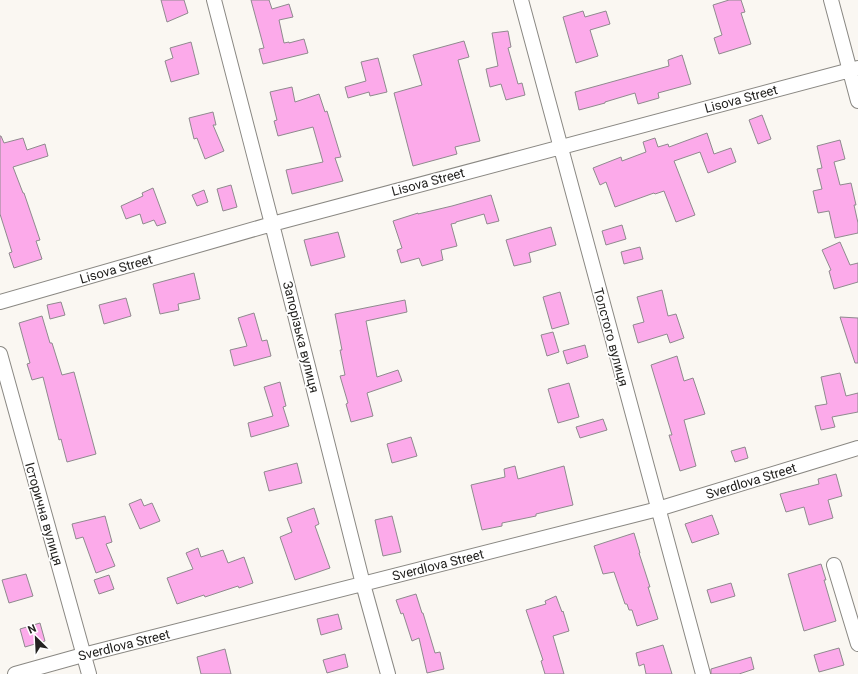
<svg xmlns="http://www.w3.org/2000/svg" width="858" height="674" viewBox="0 0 858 674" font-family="Roboto,sans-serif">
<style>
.building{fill:#fcaaea;stroke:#8f8a8e}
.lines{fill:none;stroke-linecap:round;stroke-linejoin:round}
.street-casing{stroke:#8a8883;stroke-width:16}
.street{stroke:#fff;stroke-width:14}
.labels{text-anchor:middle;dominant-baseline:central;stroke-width:3.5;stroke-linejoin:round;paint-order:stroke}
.street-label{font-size:13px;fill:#242321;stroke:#fff}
</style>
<rect width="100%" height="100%" fill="#faf7f2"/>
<path class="building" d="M161 0H184L188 13 167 22Z
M251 0H269L272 9 289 4 293 17 279 20 284 43 289 42V43L304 39 308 53 263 64 259 49 264 48Z
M729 0H741L745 12 741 13 751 44 719 54 714 38 722 35 713 5Z
M583 11 585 17 606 11 610 24 590 30 598 56 576 63 563 17Z
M508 31 511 47 508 48 518 84 522 83 525 95 506 100 501 84 490 87 486 69 498 66 492 33Z
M464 41 469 57 458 60 480 141 455 147 457 154 413 166 394 93 422 85 413 55Z
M191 42 199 74 171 82 165 61 173 58 170 48Z
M682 55 691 84 658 93 659 98 638 104 635 93 605 102V103L579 110 575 92 669 66 668 60Z
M378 58 387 92 370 96 369 92 348 98 345 87 366 81 361 62Z
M292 87 295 102 319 94 325 112 327 111 341 157 335 158 343 181 292 194 286 170 323 162 313 127 278 136 274 121 277 120 270 92Z
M213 112 216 125H213L224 151 205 159 197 138 194 139 189 118Z
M762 115 771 139 758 144 749 120Z
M707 133 714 154 731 148 736 162 708 173 700 152 674 161 695 215 676 222 664 191 655 194 654 193 615 207 606 182 600 185 593 168 621 157 622 161 646 152 643 142 655 138 658 147 668 144 669 147Z
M0 136H1L4 143 23 138 27 150 45 144 48 156 13 167 23 193H24L40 240 36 241 42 259 14 268 9 253 12 252 0 214Z
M840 140 845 159 834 162 840 185 851 183 856 205H854L858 223V233L835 238 829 211 818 213 813 191 822 189 817 169 822 168 817 146Z
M231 185 237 207 223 211 217 189Z
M153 188 166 223 157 226 154 220 143 224 140 214 126 219 121 206 143 196 142 193Z
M204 190 208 202 197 206 192 195Z
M491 195 499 221 487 224 484 214 456 222V223L451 224 457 246 441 250 443 260 422 266 419 258 401 263 397 250 402 248 393 221 418 213V214L452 206Z
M622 225 626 239 606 245 602 231Z
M551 227 556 245 529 253 531 262 514 266 506 240Z
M338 232 345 257 311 266 304 240Z
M840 242 850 265 858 263V282L834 289 829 271 831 270 822 250Z
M640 247 643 259 624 264 621 252Z
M194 273 200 299 178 304 179 310 160 314 153 284Z
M662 290 668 316 676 314 684 338 670 343 667 334 638 343 633 325 644 322 637 297Z
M560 292 569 324 552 329 543 297Z
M126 298 131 316 104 324 99 305Z
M405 300 407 312 366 321 377 377 398 370 402 381 367 393 373 416 351 422 346 404 348 403 340 376 345 375 340 350H342L335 314Z
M61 302 65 315 50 319 47 305Z
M254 313 262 341 267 340 271 356 234 366 230 350 247 346 238 318Z
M42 316 50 343H52L62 375 74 372 96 454 67 462 61 439 59 440 43 377 32 380 27 364 30 363 19 323Z
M840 317 858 318V363H855Z
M553 332 559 352 547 356 541 335Z
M585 345 588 357 567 364 563 351Z
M677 356 684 381 693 378 705 414 684 420 696 466 680 471 669 435H672L651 365Z
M840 373 846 396 858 393V412L832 417 835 427 821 430 815 406 827 404 821 377Z
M280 382 286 406 283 407 289 426 251 437 248 423 273 416 264 387Z
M569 383 579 417 558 423 548 389Z
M603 419 607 430 580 438 576 427Z
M411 437 417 456 392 463 387 444Z
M745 447 748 458 735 462 731 451Z
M297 463 302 483 269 491 264 472Z
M515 466 518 479 564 466 573 505 536 514V516L502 523V526L482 530 471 485 505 477 504 469Z
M836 474 842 496 828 500 833 518 809 525 804 507 786 512 780 494 819 484 818 479Z
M141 499 144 506 152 503 160 521 140 529 129 504Z
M314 508 319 524 315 526 330 568 295 580 280 537 292 532 287 518Z
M712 515 719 534 692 543 685 524Z
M105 516 112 542 106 544 115 566 96 573 83 537 76 539 72 524Z
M392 516 401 552 383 556 375 520Z
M634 533 640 553H639L650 587H648L658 619 637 626 632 610H629L627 604H625L614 572 603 574 594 546Z
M198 548 201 557 223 550 228 563 244 557 253 583 239 588 238 586 205 597 204 595 177 604 167 578 193 569 186 553Z
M821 564 826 580H824L836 621 804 631 788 574Z
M26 574 33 596 9 603 2 580Z
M109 575 114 589 99 594 94 580Z
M731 583 735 596 711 603 707 590Z
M416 594 422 613H423L435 653 440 652 444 669 427 673 419 638 412 641 403 613 401 614 396 600Z
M556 596 562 612 563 611 569 631 553 636 564 674H545L541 661 543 660 526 610 546 604 545 601Z
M338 614 342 629 321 635 317 619Z
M40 623 45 641 25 647 20 629Z
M663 645 672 674H646L644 664 639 666 636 653Z
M839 648 844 665 819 672 814 655Z
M225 649 231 674H201L197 657Z
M345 654 348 667 327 673 323 660Z
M751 657 754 669 739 674H711V669Z"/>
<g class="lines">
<defs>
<path id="street" d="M214 0 272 224 363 584 388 674
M521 0 703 674
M831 0 858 101
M0 302 272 224 858 68
M0 354 89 674
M834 565 858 644
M15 674 83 655 658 509 858 448"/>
</defs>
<use href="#street" class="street-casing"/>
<use href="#street" class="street"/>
</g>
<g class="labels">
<g class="street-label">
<text transform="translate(741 99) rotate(-15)">Lisova Street</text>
<text transform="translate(428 182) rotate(-15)">Lisova Street</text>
<text transform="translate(116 269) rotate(-16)">Lisova Street</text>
<text transform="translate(301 337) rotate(76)">Запорізька вулиця</text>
<text transform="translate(611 337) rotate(75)">Толстого вулиця</text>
<text transform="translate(751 481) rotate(-17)">Sverdlova Street</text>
<text transform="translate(44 514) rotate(74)">Історична вулиця</text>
<text transform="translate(438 565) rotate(-14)">Sverdlova Street</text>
<text transform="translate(124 645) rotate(-14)">Sverdlova Street</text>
</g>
</g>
<g transform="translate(36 638) rotate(336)" stroke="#ffffff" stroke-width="3" paint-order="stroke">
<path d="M0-3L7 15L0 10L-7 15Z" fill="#242321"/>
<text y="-6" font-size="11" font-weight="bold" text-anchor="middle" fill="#242321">N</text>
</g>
</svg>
